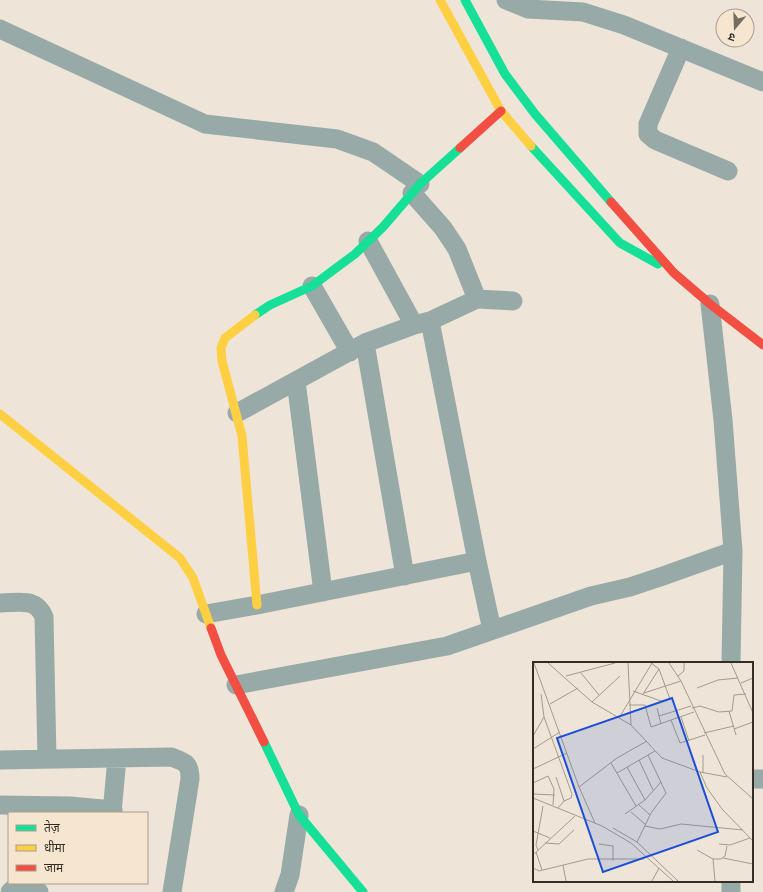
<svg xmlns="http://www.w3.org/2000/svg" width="763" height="892" viewBox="0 0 763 892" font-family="Spectral,'Noto Sans Devanagari',serif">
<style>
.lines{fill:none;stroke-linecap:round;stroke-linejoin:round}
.street{stroke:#97aaa8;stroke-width:19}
.fast{stroke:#16e098;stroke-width:9}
.slow{stroke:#ffcf43;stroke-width:9}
.jam{stroke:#f24e42;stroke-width:9}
.inset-road{fill:none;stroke:#a49b90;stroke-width:1}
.view{fill:#1d4ed8;fill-opacity:0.15;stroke:#1d4ed8;stroke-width:2}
.inset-edge{fill:none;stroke:#342d25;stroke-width:2}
</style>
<rect width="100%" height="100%" fill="#eee5d8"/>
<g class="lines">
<path class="street" d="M506 0 528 9 583 12 624 25 763 82
M0 29 205 124 337 139 373 152 420 184
M681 48 648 124V134L655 140 728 171
M412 193 443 228 457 249 477 299
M368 241 414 325
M312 286 350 352
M710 304 723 420 733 551 731 663
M430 321 477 561 492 630
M365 343 405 576
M296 381 323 592
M237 413 365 343 414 325 430 321 477 299 513 301
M0 603C19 603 36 597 44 617L47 759
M206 614 257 605 477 561
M236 685 447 646 591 596 630 587 663 576 733 551
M0 760 171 757C185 762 190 763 190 779L172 892
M752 779H763
M0 805 70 806 113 810
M112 813 117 758
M731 881V892
M10 892 12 890 39 892
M284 892 290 875 299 815"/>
<path class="fast" d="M465 0 505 74 535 114 611 202
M531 146 620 243 658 264
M255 315 270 305 312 286 355 254 383 227 420 184 460 148
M264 742 299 815 363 892"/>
<path class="slow" d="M440 0 501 111 531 146
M255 315 225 338 221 348 222 361 242 436 257 605
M0 414 180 558 193 578 211 628"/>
<path class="jam" d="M460 148 501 111
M611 202 674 273 710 304 763 345
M211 628 221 655 264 742"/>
</g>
<g transform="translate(533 662)">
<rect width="220" height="220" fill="#eee5d8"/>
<path class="inset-road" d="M1 1 46 125 62 161M15 1 59 40 98 63 129 96 167 110 174 126 189 147 220 179M95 1 98 63M136 1 148 19 192 112 220 137M198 1 220 51M48 11 66 33M33 14 82 1M145 14 151 9V1M208 21 220 16M164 26 185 18 205 16M100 29 128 39 137 37 126 7 118 1M111 31 148 19M8 32 11 55 39 132 38 136 31 139 25 146M110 32 126 7M59 40 87 14M17 42 45 26M96 43H112L118 65 161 50M124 46 128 62M159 46 167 44 186 50 199 49 201 33 213 32M196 49 203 73M126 54 158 44M148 55 156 79M86 56 119 1M138 58 147 81 172 73M201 67 220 60M171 71 201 64M0 74 11 55M0 87 27 70M106 98 120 128M78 101 103 144M94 105 112 138M0 107 34 91M167 110 194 115M170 110V93M84 111 122 89M23 115 31 139M0 121 15 114 21 127 20 143M46 125 84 96 114 79M0 132 22 133M0 136 69 164 98 181 140 219M106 143 117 153M98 150 113 163M92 152 112 138 128 120M112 164 127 167 148 162 210 168M80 166 104 180 145 219M0 169 17 176M104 180 118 151 133 131 115 93M12 181 26 182 41 168M66 182 80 184V199M186 182 197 183 217 176M5 188 3 183 10 144M164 188 180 197H188L192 194 194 184M3 190 9 208M0 193 42 154M190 196 220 202M180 197 182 219M30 203 33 219M0 206 6 209 55 197H111M119 219 126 206"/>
<path class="view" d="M139 36 185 170 70 210 24 76Z"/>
<rect width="220" height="220" class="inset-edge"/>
</g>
<rect x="8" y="812" width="140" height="72" fill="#f6e6d0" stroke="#a89c8c"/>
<rect x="16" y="825" width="20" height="6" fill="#16e098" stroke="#a89c8c"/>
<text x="44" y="832" font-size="12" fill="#342d25">तेज़</text>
<rect x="16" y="845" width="20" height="6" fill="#ffcf43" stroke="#a89c8c"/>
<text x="44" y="852" font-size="12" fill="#342d25">धीमा</text>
<rect x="16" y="865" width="20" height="6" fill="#f24e42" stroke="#a89c8c"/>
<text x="44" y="872" font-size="12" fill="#342d25">जाम</text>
<g transform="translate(735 28) rotate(199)"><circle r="19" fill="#f6e6d0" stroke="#a89c8c"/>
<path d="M0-3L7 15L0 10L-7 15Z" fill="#756d64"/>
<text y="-6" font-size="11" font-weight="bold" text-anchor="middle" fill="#342d25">उ</text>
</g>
</svg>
